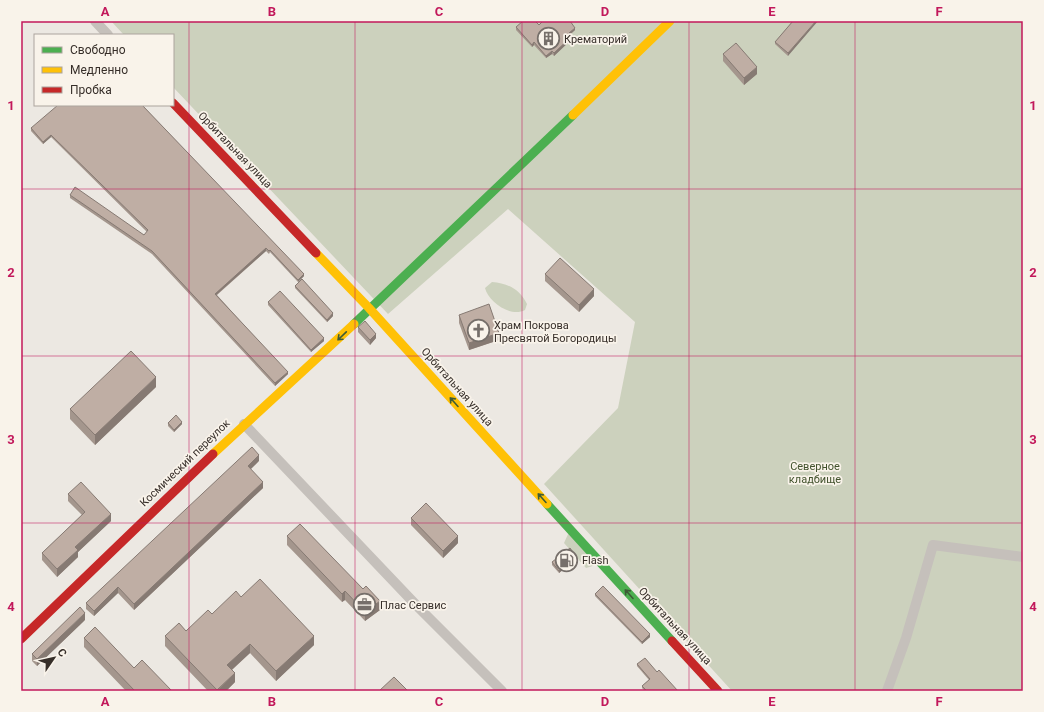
<svg xmlns="http://www.w3.org/2000/svg" width="1044" height="712" viewBox="0 0 1044 712" font-family="Roboto,sans-serif">
<style>
.green{fill:#ccd1bd}
.lines{fill:none;stroke-linecap:round;stroke-linejoin:round}
.street{stroke:#c5c0bb;stroke-width:10}
.fast{stroke:#4caf50;stroke-width:9}
.slow{stroke:#ffc107;stroke-width:9}
.jam{stroke:#c62828;stroke-width:9}
.wall{fill:#a4968d}
.shaded-wall{fill:#867a73}
.building{fill:#bfaea4;stroke:#867a73}
.oneway{stroke:#3e5b37}
.grid{fill:none;stroke:#c2185b;stroke-width:1;stroke-opacity:0.55}
.labels{text-anchor:middle;dominant-baseline:central;stroke-width:3.5;stroke-linejoin:round;paint-order:stroke}
.poi-label{font-size:11px;fill:#362e29;stroke:#f9f3ea;text-anchor:start}
.street-label{font-size:11px;fill:#362e29;stroke:#f9f3ea}
.park-label{font-size:11px;fill:#43532e;stroke:#f9f3ea}
.neatline{fill:none;stroke:#c2185b;stroke-width:1.5}
.grid-label{font-size:13px;text-anchor:middle;font-weight:bold;fill:#c2185b}
</style>
<rect width="100%" height="100%" fill="#ece8e2"/>
<path class="green" d="M111 21H1023V691H732L544 484 618 408 635 322 508 209 388 314 173 87V35H124Z
M492 282C507 283 520 289 527 304L525 310C510 318 488 301 485 288Z
M569 532 599 564 586 568 564 543Z"/>
<g class="lines">
<path class="street" d="M95 21 108 35
M244 424 418 607 502 691
M887 691 906 638 933 545 1023 557"/>
<path class="fast" d="M354 324 573 115
M547 504 672 641"/>
<path class="slow" d="M573 115 670 21
M316 253 369 308 547 504
M213 454 354 324"/>
<path class="jam" d="M173 103 316 253
M21 639 213 454
M672 641 718 691"/>
</g>
<path class="wall" d="M793 21 788 56 775 44V42Z
M539 25 575 30 571 34 572 39 554 56 552 54 546 58 534 45 532 47 516 30V27Z
M723 54 757 74 744 85 723 61Z
M142 105 304 276 298 282 270 252 269 254 266 251 217 295 288 374 275 386 152 254 70 198V195L144 235 147 232 51 137 43 144 31 131V128Z
M545 274 594 296 579 312 545 281Z
M295 286 333 316 327 322 295 288Z
M268 302 324 341 311 352 268 305Z
M459 315 499 340 469 350 459 323Z
M358 327 376 338 370 345 358 332Z
M156 387 95 445 70 419V409Z
M168 423 182 424 174 432 168 426Z
M259 461 250 469 263 488 134 610 118 593 94 616 86 609V603Z
M68 494 111 521 78 552V557L57 577 42 560V553L82 515 68 501Z
M411 518 458 543 443 558 411 525Z
M287 536 380 610 365 621 345 600 342 602 287 545Z
M576 559 559 573 552 565V562Z
M595 594 650 637 642 644 595 596Z
M241 597 314 645 276 681 250 653 232 670 235 682 226 691H208L165 646V636L186 631 212 614Z
M85 620 37 666 32 661V654Z
M84 638 134 668 172 691H126L84 647Z
M637 664 657 672 678 691H645L642 688V686L649 680 637 666Z"/>
<path class="shaded-wall" d="M816 21H818L788 56V53Z
M575 28V30L569 35V33Z
M572 36V39L554 56V53Z
M534 42V45L532 47V45Z
M552 51V54L546 58V56Z
M757 67V74L744 85V78Z
M51 135V137L43 144V142Z
M266 248V251L215 296V294Z
M304 274V276L298 282V280Z
M594 289V296L579 312V305Z
M333 313V316L327 322V320Z
M499 333V340L469 350V343Z
M376 334V338L370 345V340Z
M324 338V341L311 352V350Z
M288 372V374L275 386V383Z
M156 377V387L95 445V435Z
M182 422V424L174 432V430Z
M259 455V461L248 472V466Z
M263 482V488L134 610V604Z
M111 514V521L78 552V557L57 577V569L75 547Z
M458 536V543L443 558V551Z
M576 557V559L559 573V571Z
M118 587V593L94 616V611Z
M345 591V600L342 602V594Z
M380 601V610L365 621V612Z
M85 613V620L37 666V659Z
M650 634V637L642 644V642Z
M314 636V645L276 681V671Z
M250 644V653L227 674V665Z
M235 673V682L226 691H217Z"/>
<path class="building" d="M523 21H535L539 25 543 21H570L575 28 569 33 572 36 554 53 552 51 546 56 534 42 532 45 516 27Z
M793 21H816L788 53 775 42Z
M736 43 757 67 744 78 723 54Z
M58 105H142L304 274 298 280 270 250 269 251 266 248 215 294 288 372 275 383 152 251 70 195 75 187 144 235 148 230 51 135 43 142 31 128Z
M560 258 594 289 579 305 545 274Z
M302 279 333 313 327 320 295 286Z
M280 291 324 338 311 350 268 302Z
M489 304 499 333 469 343 459 315Z
M365 321 376 334 370 340 358 327Z
M131 351 156 377 95 435 70 409Z
M176 415 182 422 174 430 168 423Z
M252 447 259 455 248 466 263 482 134 604 118 587 94 611 86 603Z
M81 482 111 514 75 547 78 550 57 569 42 553 85 512 68 494Z
M426 503 458 536 443 551 411 518Z
M300 524 363 589 366 586 380 601 365 612 345 591 342 594 287 536Z
M570 548 576 557 559 571 552 562Z
M260 579 314 636 276 671 250 644 227 665 235 673 217 690 165 636 179 623 186 631 208 610 212 614 236 591 241 597Z
M603 586 650 634 642 642 595 594Z
M80 607 85 613 37 659 32 654Z
M95 627 134 668 142 660 172 691H135L84 638Z
M645 658 657 672 659 670 678 691H647L642 686 650 679 637 664Z
M394 677 408 691H379Z"/>
<defs><path id="oneway-shaft" d="M-6 0H5M1.5-3L5.5 0L1.5 3" fill="none" stroke-width="1.6" stroke-linecap="round" stroke-linejoin="round"/></defs>
<g class="oneway">
<use href="#oneway-shaft" transform="translate(342 336) rotate(136)"/>
<use href="#oneway-shaft" transform="translate(454 402) rotate(-132)"/>
<use href="#oneway-shaft" transform="translate(542 498) rotate(-132)"/>
<use href="#oneway-shaft" transform="translate(629 594) rotate(-132)"/>
</g>
<path class="grid" d="M189 21V691M355 21V691M522 21V691M689 21V691M855 21V691M21 189H1023M21 356H1023M21 523H1023"/>
<defs>
<symbol id="building-ring" viewBox="-11 -11 22 22"><circle r="9.5" fill="#f9f3ea" stroke="#766f6a" stroke-width="1.5"/><path d="M-4-6H4V6H1V3H-1V6H-4ZM-2.5-4.3h1.7v1.8h-1.7ZM.8-4.3h1.7v1.8H.8ZM-2.5-1h1.7V.8h-1.7ZM.8-1h1.7V.8H.8Z" fill="#766f6a"/></symbol>
<symbol id="church-ring" viewBox="-11 -11 22 22"><circle r="9.5" fill="#f9f3ea" stroke="#766f6a" stroke-width="1.5"/><path d="M-1.2-6h2.4v3.5h3.3v2.4h-3.3V6h-2.4V-.1h-3.3v-2.4h3.3Z" fill="#766f6a"/></symbol>
<symbol id="fuel-ring" viewBox="-11 -11 22 22"><circle r="9.5" fill="#f9f3ea" stroke="#766f6a" stroke-width="1.5"/><path d="M-5.5-6h7V0h2V4h1.3V-2.5L3-4.5l.8-.8L6-3V5H2.5V1h-1V6h-7ZM-4.2-4.7v3.2H.2V-4.7Z" fill="#766f6a"/></symbol>
<symbol id="office-ring" viewBox="-11 -11 22 22"><circle r="9.5" fill="#f9f3ea" stroke="#766f6a" stroke-width="1.5"/><path d="M-6-3h4V-5.5h4V-3h4V5H-6ZM-1-4.5V-3h2v-1.5ZM-6 0V1H6V0Z" fill="#766f6a"/></symbol>
</defs>
<g fill-rule="evenodd">
<use href="#building-ring" x="536" y="26" width="25" height="25"/>
<use href="#church-ring" x="466" y="318" width="25" height="25"/>
<use href="#fuel-ring" x="554" y="548" width="25" height="25"/>
<use href="#office-ring" x="352" y="592" width="25" height="25"/>
</g>
<g class="labels">
<g class="poi-label">
<text x="564" y="39">Крематорий</text>
<text x="494" y="325">Храм Покрова<tspan x="494" dy="13">Пресвятой Богородицы</tspan></text>
<text x="582" y="560">Flash</text>
<text x="380" y="605">Плас Сервис</text>
</g>
<g class="street-label">
<text transform="translate(235 150) rotate(46)">Орбитальная улица</text>
<text transform="translate(457 387) rotate(48)">Орбитальная улица</text>
<text transform="translate(185 463) rotate(-44)">Космический переулок</text>
<text transform="translate(675 626) rotate(47)">Орбитальная улица</text>
</g>
<g class="park-label">
<text x="815" y="466">Северное<tspan x="815" dy="13">кладбище</tspan></text>
</g>
</g>
<rect width="1044" height="712" fill="none" stroke="#f9f3ea" stroke-width="44"/>
<rect x="34" y="34" width="140" height="72" fill="#f9f3ea" stroke="#aba49d"/>
<rect x="42" y="47" width="20" height="6" fill="#4caf50" stroke="#aba49d"/>
<text x="70" y="54" font-size="12" fill="#362e29">Свободно</text>
<rect x="42" y="67" width="20" height="6" fill="#ffc107" stroke="#aba49d"/>
<text x="70" y="74" font-size="12" fill="#362e29">Медленно</text>
<rect x="42" y="87" width="20" height="6" fill="#c62828" stroke="#aba49d"/>
<text x="70" y="94" font-size="12" fill="#362e29">Пробка</text>
<g transform="translate(54 658) rotate(56)" stroke="#f9f3ea" stroke-width="3" paint-order="stroke">
<path d="M0-3L7 15L0 10L-7 15Z" fill="#362e29"/>
<text y="-6" font-size="11" font-weight="bold" text-anchor="middle" fill="#362e29">С</text>
</g>
<rect x="22" y="22" width="1000" height="668" class="neatline"/>
<g class="grid-label">
<text x="105" y="16">A</text>
<text x="272" y="16">B</text>
<text x="439" y="16">C</text>
<text x="605" y="16">D</text>
<text x="772" y="16">E</text>
<text x="939" y="16">F</text>
<text x="11" y="110">1</text>
<text x="1033" y="110">1</text>
<text x="11" y="277">2</text>
<text x="1033" y="277">2</text>
<text x="11" y="444">3</text>
<text x="1033" y="444">3</text>
<text x="11" y="611">4</text>
<text x="1033" y="611">4</text>
<text x="105" y="706">A</text>
<text x="272" y="706">B</text>
<text x="439" y="706">C</text>
<text x="605" y="706">D</text>
<text x="772" y="706">E</text>
<text x="939" y="706">F</text>
</g>
</svg>
